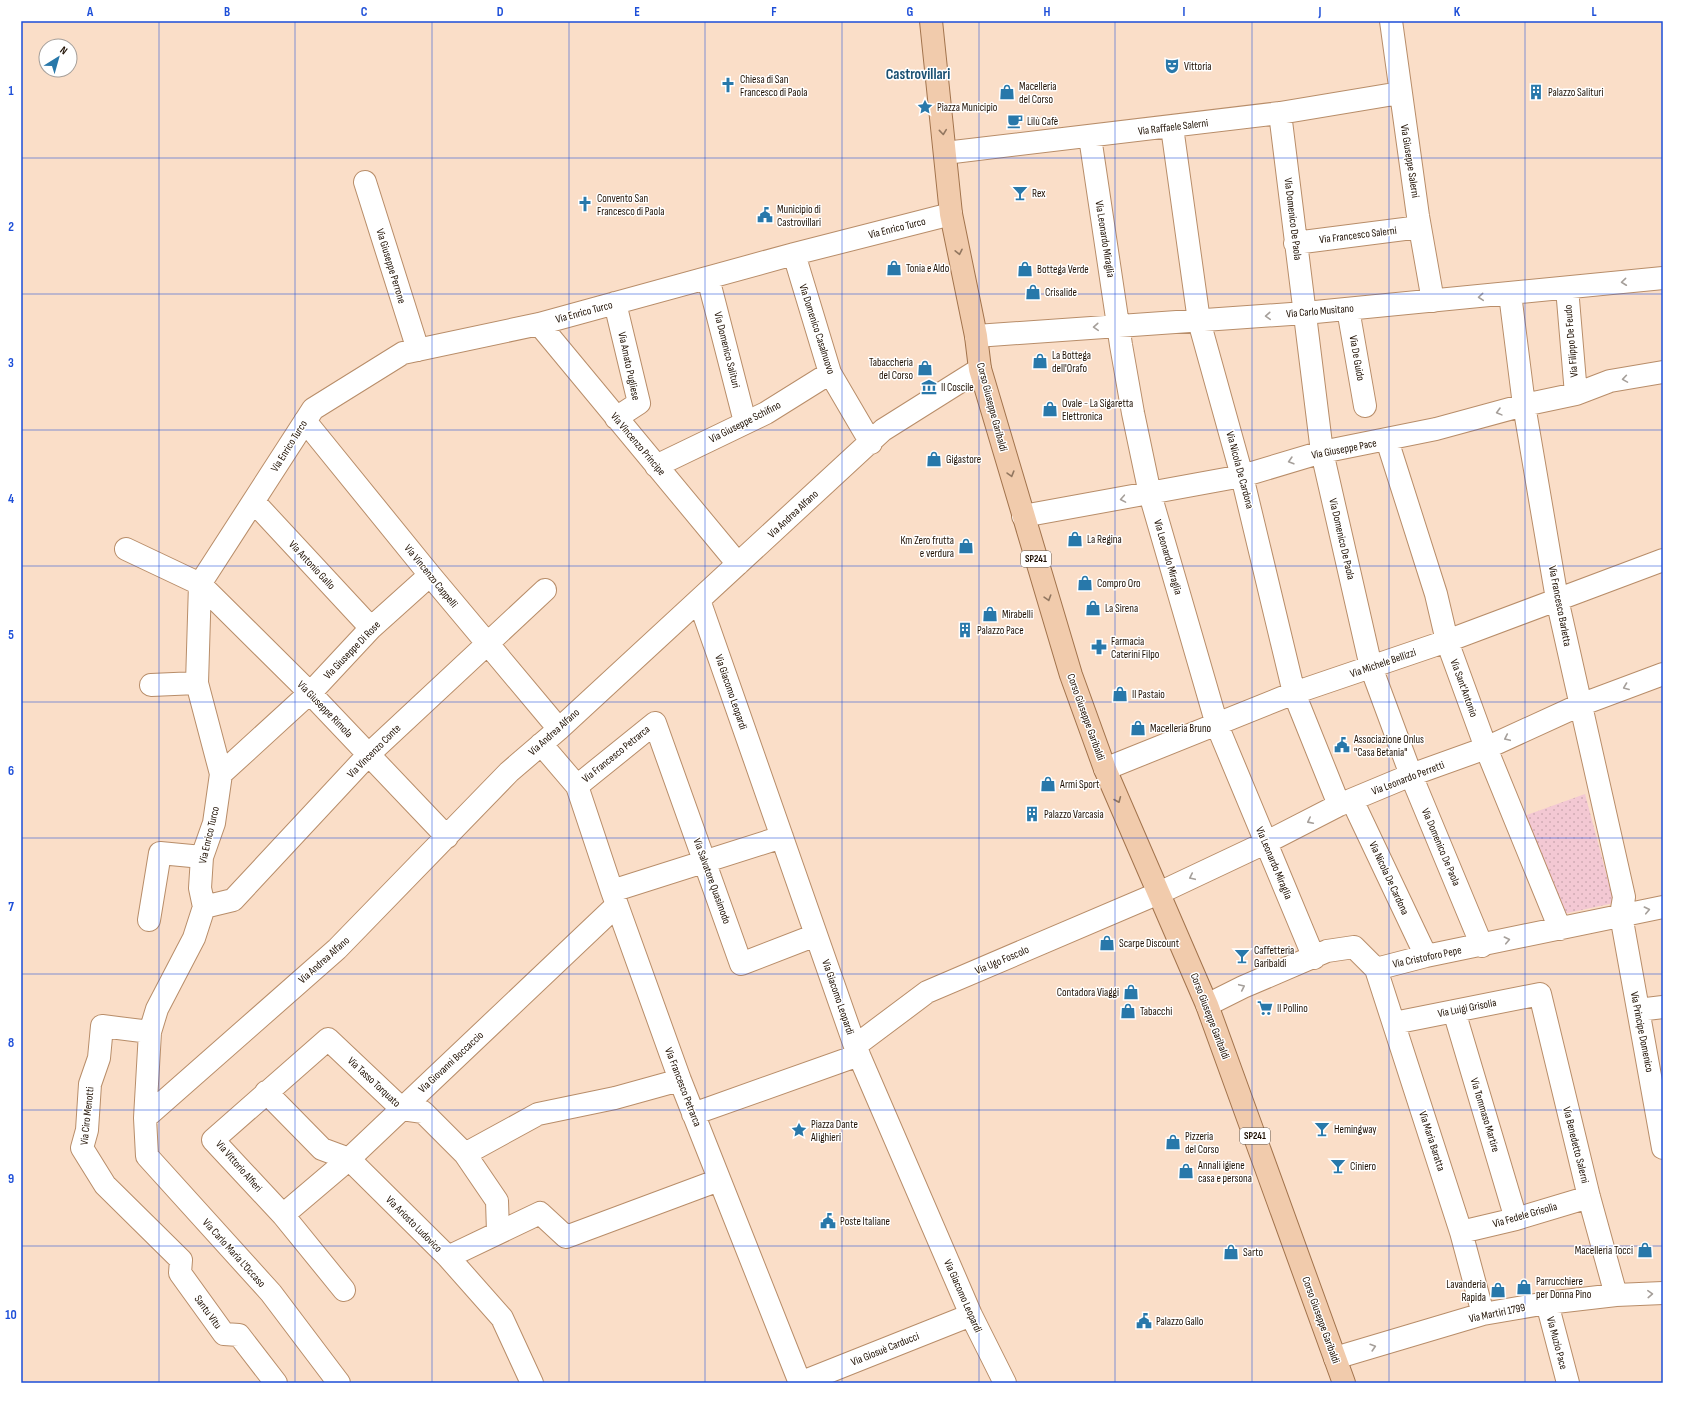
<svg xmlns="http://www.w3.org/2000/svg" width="1684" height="1404" viewBox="0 0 1684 1404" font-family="'Sofia Sans Condensed',sans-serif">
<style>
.garden{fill:url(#garden-dots)}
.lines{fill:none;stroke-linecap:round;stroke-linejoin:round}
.minor-casing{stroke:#b88d69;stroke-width:24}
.major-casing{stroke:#a2734c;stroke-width:24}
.minor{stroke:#fff;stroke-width:22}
.major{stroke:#f1cbac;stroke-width:22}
.oneway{stroke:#927760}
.oneway2{stroke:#a59f9a}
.grid{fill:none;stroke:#1d4ed8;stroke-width:1;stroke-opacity:0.55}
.labels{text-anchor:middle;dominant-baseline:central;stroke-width:3;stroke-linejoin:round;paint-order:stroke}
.shield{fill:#fff;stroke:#62584f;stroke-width:1}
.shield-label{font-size:10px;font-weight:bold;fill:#1f1003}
.poi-label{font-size:11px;fill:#1f1003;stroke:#fff;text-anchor:start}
.street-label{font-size:11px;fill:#1f1003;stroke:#fff}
.district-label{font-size:15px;font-weight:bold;fill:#1b5173;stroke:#fff}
.neatline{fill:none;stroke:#1d4ed8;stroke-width:1.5}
.grid-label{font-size:13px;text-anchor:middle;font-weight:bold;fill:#1d4ed8}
</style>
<defs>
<pattern id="garden-dots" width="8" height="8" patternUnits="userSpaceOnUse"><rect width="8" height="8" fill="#f3c8d3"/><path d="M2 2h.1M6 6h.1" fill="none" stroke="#d0abb4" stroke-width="1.8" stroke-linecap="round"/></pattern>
</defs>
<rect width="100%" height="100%" fill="#fadec8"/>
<path class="garden" d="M1585 794 1614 903 1563 914 1524 816Z"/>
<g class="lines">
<defs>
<path id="minor" d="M1391 21 1418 216 1433 301
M1280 113 1322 452 1371 667 1411 775 1482 946
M1172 127 1199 321 1242 476 1294 693 1339 805
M1090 137 1121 345 1133 413 1150 494 1217 725 1314 958
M945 153 1280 113 1400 93
M365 182 418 350
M1295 243 1420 227
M794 254 830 373 871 443
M708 278 745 422
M1567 288 1576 394
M1510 294 1524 405 1557 599 1624 897 1621 915 1663 1148
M615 303 639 403 616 418
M1348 309 1365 406
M539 324 738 564
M976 336 1305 313 1663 278
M305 421 430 575 559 729
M1387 440 1436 594 1447 641 1486 748 1560 929
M656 466 766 413 830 373
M254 502 371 628
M1023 516 1242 476 1322 452 1436 429 1524 405 1576 394 1610 381 1663 372
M126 549 200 584 310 693 447 837
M699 600 855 1046 971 1315 1005 1383
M151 685 197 683
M541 744 577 786 612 891 680 1080 800 1383
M1105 769 1294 693 1447 641 1663 560
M221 774 315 688 371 628 430 575
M577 786 655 723 741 964 816 935
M1352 800 1426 956
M612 891 782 837
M204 907 233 900 369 754 545 590
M149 920 160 853 202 857
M1376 969 1461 1232 1483 1314
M1207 1005 1243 987 1327 951 1354 947 1376 969 1426 956 1663 907
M1638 1010 1663 1007
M1454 1011 1516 1219
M1394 1023 1540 994 1589 1197 1616 1295
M150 1032 102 1026 99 1058 90 1084 87 1130 82 1148 105 1185 181 1260 180 1273 224 1334 239 1335 276 1383
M855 1046 927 992 1159 893 1265 843 1339 805 1411 775 1486 748 1580 705 1663 674
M266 1092 322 1149 349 1159 448 1257 502 1318 532 1383
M693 1114 859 1055
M145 1118 337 949 509 772 559 729 883 430 980 369
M465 1154 538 1114 615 1098 680 1080
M283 1215 349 1159 617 905
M1461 1232 1516 1219 1589 1197
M448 1257 540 1213 566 1237 719 1180
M344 1290 283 1215 213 1140 328 1039 402 1109 423 1112 465 1154 497 1201 498 1232
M1547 1303 1568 1383
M1335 1358 1483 1314 1547 1303 1616 1295 1663 1293
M339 1383 271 1293 147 1156 145 1118 150 1032 157 1009 194 938 204 907 200 888 202 857 214 823 221 774 197 683 200 584 313 409 403 353 539 324 794 254 951 214
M800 1383 971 1315"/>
<path id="major" d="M931 21 951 214 976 336 980 369 1071 675 1105 769 1207 1005 1344 1383"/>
</defs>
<use href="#minor" class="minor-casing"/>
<use href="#major" class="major-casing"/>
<use href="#minor" class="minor"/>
<use href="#major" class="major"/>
</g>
<defs><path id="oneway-chevron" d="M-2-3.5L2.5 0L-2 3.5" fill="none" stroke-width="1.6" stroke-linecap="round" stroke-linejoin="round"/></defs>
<g class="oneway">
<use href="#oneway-chevron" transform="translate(943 132) rotate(84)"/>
<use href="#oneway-chevron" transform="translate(959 252) rotate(78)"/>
<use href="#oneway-chevron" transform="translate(1011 474) rotate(74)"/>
<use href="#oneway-chevron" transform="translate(1048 598) rotate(73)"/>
<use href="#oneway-chevron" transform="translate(1118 800) rotate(67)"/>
</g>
<g class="oneway2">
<use href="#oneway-chevron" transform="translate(1624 282) rotate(174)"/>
<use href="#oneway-chevron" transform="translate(1481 297) rotate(175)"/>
<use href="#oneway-chevron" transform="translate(1268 316) rotate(176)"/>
<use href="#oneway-chevron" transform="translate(1096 327) rotate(176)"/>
<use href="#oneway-chevron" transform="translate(1625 379) rotate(171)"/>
<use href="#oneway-chevron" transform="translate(1499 412) rotate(165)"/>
<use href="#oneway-chevron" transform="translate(1291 461) rotate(164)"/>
<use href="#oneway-chevron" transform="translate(1123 499) rotate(170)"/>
<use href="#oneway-chevron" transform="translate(1626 687) rotate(159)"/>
<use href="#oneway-chevron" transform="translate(1507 738) rotate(155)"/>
<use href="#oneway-chevron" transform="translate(1310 821) rotate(153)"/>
<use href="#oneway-chevron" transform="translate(1192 877) rotate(155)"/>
<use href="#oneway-chevron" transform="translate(1647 910) rotate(-12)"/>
<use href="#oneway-chevron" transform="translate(1507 940) rotate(-12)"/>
<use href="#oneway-chevron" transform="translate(1242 987) rotate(-25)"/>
<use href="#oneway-chevron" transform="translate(1650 1294) rotate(-3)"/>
<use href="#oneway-chevron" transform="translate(1373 1347) rotate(-17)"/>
</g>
<path class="grid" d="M159 21V1383M295 21V1383M432 21V1383M569 21V1383M705 21V1383M842 21V1383M979 21V1383M1115 21V1383M1252 21V1383M1389 21V1383M1525 21V1383M21 158H1663M21 294H1663M21 430H1663M21 566H1663M21 702H1663M21 838H1663M21 974H1663M21 1110H1663M21 1246H1663"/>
<defs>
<symbol id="theatre-bare" viewBox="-9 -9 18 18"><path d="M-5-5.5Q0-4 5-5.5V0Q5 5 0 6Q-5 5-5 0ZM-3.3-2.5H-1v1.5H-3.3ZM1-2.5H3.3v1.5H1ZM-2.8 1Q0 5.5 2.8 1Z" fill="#2878aa" stroke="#fff" stroke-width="2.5" paint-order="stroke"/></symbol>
<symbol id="church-bare" viewBox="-9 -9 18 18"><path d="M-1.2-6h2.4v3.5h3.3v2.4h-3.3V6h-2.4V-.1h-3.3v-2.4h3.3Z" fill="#2878aa" stroke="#fff" stroke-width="2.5" paint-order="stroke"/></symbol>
<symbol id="shop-bare" viewBox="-9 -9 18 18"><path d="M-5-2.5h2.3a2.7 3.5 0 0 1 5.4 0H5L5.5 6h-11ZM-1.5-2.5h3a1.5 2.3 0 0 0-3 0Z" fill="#2878aa" stroke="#fff" stroke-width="2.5" paint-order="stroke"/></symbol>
<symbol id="building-bare" viewBox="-9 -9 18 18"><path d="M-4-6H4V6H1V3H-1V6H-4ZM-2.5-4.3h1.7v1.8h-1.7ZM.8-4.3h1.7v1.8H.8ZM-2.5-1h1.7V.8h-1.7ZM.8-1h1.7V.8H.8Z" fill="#2878aa" stroke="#fff" stroke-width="2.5" paint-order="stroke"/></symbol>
<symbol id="sight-bare" viewBox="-9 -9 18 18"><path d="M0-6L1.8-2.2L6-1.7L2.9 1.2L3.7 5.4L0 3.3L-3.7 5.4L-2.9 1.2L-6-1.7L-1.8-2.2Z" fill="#2878aa" stroke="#fff" stroke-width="2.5" paint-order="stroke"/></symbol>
<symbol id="cafe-bare" viewBox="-9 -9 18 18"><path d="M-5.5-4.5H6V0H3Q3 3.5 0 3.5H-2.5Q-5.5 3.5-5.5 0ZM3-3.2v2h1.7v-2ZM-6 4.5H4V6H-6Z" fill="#2878aa" stroke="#fff" stroke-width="2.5" paint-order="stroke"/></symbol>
<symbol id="bar-bare" viewBox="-9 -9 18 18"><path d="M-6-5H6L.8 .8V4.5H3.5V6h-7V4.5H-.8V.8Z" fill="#2878aa" stroke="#fff" stroke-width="2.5" paint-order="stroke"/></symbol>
<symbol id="civic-bare" viewBox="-9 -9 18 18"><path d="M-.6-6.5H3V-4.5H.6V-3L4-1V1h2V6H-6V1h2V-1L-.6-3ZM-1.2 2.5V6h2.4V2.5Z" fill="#2878aa" stroke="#fff" stroke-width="2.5" paint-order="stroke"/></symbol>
<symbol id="museum-bare" viewBox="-9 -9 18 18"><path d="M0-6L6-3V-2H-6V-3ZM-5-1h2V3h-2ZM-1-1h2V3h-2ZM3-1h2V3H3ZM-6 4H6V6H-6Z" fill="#2878aa" stroke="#fff" stroke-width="2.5" paint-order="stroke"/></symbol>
<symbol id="pharmacy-bare" viewBox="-9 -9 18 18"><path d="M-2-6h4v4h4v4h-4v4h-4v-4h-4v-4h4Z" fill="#2878aa" stroke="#fff" stroke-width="2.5" paint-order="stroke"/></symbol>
<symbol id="supermarket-bare" viewBox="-9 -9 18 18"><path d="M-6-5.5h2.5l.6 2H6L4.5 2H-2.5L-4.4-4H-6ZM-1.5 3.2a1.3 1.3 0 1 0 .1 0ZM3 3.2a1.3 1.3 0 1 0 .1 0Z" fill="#2878aa" stroke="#fff" stroke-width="2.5" paint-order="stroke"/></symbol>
</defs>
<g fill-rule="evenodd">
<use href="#theatre-bare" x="1161" y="55" width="22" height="22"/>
<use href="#church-bare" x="717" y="74" width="22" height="22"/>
<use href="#shop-bare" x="996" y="81" width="22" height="22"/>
<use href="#building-bare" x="1525" y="81" width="22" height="22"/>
<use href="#sight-bare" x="914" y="96" width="22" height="22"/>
<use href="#cafe-bare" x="1004" y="110" width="22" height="22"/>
<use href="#bar-bare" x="1009" y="182" width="22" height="22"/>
<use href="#church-bare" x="574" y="193" width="22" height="22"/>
<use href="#civic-bare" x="754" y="204" width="22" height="22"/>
<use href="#shop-bare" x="883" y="257" width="22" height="22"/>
<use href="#shop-bare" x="1014" y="258" width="22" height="22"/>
<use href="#shop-bare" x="1022" y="281" width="22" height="22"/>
<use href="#shop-bare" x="1029" y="350" width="22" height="22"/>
<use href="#shop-bare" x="914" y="357" width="22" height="22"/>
<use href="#museum-bare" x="918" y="376" width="22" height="22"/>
<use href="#shop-bare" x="1039" y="398" width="22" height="22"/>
<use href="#shop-bare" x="923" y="448" width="22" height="22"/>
<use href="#shop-bare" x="1064" y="528" width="22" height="22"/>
<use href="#shop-bare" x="955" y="535" width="22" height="22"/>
<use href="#shop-bare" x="1074" y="572" width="22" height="22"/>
<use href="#shop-bare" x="1082" y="597" width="22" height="22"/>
<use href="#shop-bare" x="979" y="603" width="22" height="22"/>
<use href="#building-bare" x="954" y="619" width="22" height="22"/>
<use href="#pharmacy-bare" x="1088" y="636" width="22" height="22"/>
<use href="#shop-bare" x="1109" y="683" width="22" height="22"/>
<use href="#shop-bare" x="1127" y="717" width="22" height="22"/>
<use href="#civic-bare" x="1331" y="734" width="22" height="22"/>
<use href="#shop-bare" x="1037" y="773" width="22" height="22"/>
<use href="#building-bare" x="1021" y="803" width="22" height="22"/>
<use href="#shop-bare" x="1096" y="932" width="22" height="22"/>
<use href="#bar-bare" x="1231" y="945" width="22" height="22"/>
<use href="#shop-bare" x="1120" y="981" width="22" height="22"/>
<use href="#supermarket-bare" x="1254" y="997" width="22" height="22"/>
<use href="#shop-bare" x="1117" y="1000" width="22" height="22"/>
<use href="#bar-bare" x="1311" y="1118" width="22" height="22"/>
<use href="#sight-bare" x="788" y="1119" width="22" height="22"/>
<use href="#shop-bare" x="1162" y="1131" width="22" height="22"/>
<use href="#bar-bare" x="1327" y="1155" width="22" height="22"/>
<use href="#shop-bare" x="1175" y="1160" width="22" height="22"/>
<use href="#civic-bare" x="817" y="1210" width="22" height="22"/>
<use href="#shop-bare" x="1634" y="1239" width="22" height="22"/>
<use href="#shop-bare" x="1220" y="1241" width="22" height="22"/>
<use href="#shop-bare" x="1513" y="1276" width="22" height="22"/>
<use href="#shop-bare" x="1487" y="1279" width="22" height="22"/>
<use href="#civic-bare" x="1133" y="1310" width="22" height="22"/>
</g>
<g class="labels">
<g class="shield">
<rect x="1021" y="551" width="30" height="16" rx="3"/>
<rect x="1240" y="1128" width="30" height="16" rx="3"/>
</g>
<g class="shield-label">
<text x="1036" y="559">SP241</text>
<text x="1255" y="1136">SP241</text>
</g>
<g class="poi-label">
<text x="1184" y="66">Vittoria</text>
<text x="740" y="79">Chiesa di San<tspan x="740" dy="13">Francesco di Paola</tspan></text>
<text x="1019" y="86">Macelleria<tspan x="1019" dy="13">del Corso</tspan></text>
<text x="1548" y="92">Palazzo Salituri</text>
<text x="937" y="107">Piazza Municipio</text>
<text x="1027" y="121">Lilù Cafè</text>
<text x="1032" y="193">Rex</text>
<text x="597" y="198">Convento San<tspan x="597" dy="13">Francesco di Paola</tspan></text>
<text x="777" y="209">Municipio di<tspan x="777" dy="13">Castrovillari</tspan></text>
<text x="906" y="268">Tonia e Aldo</text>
<text x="1037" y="269">Bottega Verde</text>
<text x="1045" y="292">Crisalide</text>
<text x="1052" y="355">La Bottega<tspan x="1052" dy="13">dell'Orafo</tspan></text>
<text x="913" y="362" text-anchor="end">Tabaccheria<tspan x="913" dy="13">del Corso</tspan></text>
<text x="941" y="387">Il Coscile</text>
<text x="1062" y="403">Ovale - La Sigaretta<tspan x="1062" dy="13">Elettronica</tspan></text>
<text x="946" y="459">Gigastore</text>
<text x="1087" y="539">La Regina</text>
<text x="954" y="540" text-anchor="end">Km Zero frutta<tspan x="954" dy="13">e verdura</tspan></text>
<text x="1097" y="583">Compro Oro</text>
<text x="1105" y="608">La Sirena</text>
<text x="1002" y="614">Mirabelli</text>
<text x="977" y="630">Palazzo Pace</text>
<text x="1111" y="641">Farmacia<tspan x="1111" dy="13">Caterini Filpo</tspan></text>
<text x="1132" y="694">Il Pastaio</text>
<text x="1150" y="728">Macelleria Bruno</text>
<text x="1354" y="739">Associazione Onlus<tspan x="1354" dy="13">"Casa Betania"</tspan></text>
<text x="1060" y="784">Armi Sport</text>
<text x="1044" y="814">Palazzo Varcasia</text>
<text x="1119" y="943">Scarpe Discount</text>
<text x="1254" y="950">Caffetteria<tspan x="1254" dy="13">Garibaldi</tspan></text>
<text x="1119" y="992" text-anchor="end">Contadora Viaggi</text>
<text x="1277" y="1008">Il Pollino</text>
<text x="1140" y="1011">Tabacchi</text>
<text x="811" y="1124">Piazza Dante<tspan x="811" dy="13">Alighieri</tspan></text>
<text x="1334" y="1129">Hemingway</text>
<text x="1185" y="1136">Pizzeria<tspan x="1185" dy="13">del Corso</tspan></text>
<text x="1198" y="1165">Annali igiene<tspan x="1198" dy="13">casa e persona</tspan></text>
<text x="1350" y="1166">Ciniero</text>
<text x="840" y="1221">Poste Italiane</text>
<text x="1633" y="1250" text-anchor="end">Macelleria Tocci</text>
<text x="1243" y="1252">Sarto</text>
<text x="1536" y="1281">Parrucchiere<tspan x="1536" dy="13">per Donna Pino</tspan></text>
<text x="1486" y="1284" text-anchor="end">Lavanderia<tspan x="1486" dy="13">Rapida</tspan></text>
<text x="1156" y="1321">Palazzo Gallo</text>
</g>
<g class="street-label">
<text transform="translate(1173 127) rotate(-7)">Via Raffaele Salerni</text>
<text transform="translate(1410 161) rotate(81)">Via Giuseppe Salerni</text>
<text transform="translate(1293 219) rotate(83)">Via Domenico De Paola</text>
<text transform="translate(897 228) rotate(-14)">Via Enrico Turco</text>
<text transform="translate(1358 235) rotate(-7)">Via Francesco Salerni</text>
<text transform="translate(1105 239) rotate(81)">Via Leonardo Miraglia</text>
<text transform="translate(391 266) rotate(73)">Via Giuseppe Perrone</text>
<text transform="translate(1320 311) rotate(-5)">Via Carlo Musitano</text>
<text transform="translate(584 312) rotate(-15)">Via Enrico Turco</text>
<text transform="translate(817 329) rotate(72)">Via Domenico Casalnuovo</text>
<text transform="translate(1571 341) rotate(-95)">Via Filippo De Feudo</text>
<text transform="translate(727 350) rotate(76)">Via Domenico Salituri</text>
<text transform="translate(1357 358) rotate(80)">Via De Guido</text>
<text transform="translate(629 366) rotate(78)">Via Amato Pugliese</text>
<text transform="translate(992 407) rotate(75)">Corso Giuseppe Garibaldi</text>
<text transform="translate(745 422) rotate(-27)">Via Giuseppe Schifino</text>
<text transform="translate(638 444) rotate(50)">Via Vincenzo Principe</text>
<text transform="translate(289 446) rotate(-58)">Via Enrico Turco</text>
<text transform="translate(1344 449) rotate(-11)">Via Giuseppe Pace</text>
<text transform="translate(1240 470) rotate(75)">Via Nicola De Cardona</text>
<text transform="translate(793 514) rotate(-43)">Via Andrea Alfano</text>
<text transform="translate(1342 539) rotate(77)">Via Domenico De Paola</text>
<text transform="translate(1168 557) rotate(74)">Via Leonardo Miraglia</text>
<text transform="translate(312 565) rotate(47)">Via Antonio Gallo</text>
<text transform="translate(431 576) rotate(51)">Via Vincenzo Cappelli</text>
<text transform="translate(1560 606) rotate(79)">Via Francesco Barletta</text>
<text transform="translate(352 650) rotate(-46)">Via Giuseppe Di Rose</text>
<text transform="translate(1383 663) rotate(-19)">Via Michele Bellizzi</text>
<text transform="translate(1464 688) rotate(70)">Via Sant'Antonio</text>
<text transform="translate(731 692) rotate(71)">Via Giacomo Leopardi</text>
<text transform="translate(325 709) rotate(46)">Via Giuseppe Rimola</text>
<text transform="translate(1086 717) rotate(70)">Corso Giuseppe Garibaldi</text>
<text transform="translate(554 732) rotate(-42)">Via Andrea Alfano</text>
<text transform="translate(374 751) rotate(-45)">Via Vincenzo Conte</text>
<text transform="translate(616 754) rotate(-39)">Via Francesco Petrarca</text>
<text transform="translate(1408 778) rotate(-21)">Via Leonardo Perretti</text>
<text transform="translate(209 835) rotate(-77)">Via Enrico Turco</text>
<text transform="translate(1441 847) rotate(67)">Via Domenico De Paola</text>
<text transform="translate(1274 863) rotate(67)">Via Leonardo Miraglia</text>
<text transform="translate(1389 878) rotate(65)">Via Nicola De Cardona</text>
<text transform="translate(712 881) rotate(70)">Via Salvatore Quasimodo</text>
<text transform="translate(1427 957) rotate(-12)">Via Cristoforo Pepe</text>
<text transform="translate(324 960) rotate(-42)">Via Andrea Alfano</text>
<text transform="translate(1002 960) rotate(-23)">Via Ugo Foscolo</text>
<text transform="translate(838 997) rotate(71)">Via Giacomo Leopardi</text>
<text transform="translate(1467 1008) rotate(-11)">Via Luigi Grisolia</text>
<text transform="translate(1210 1016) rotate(69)">Corso Giuseppe Garibaldi</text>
<text transform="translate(1642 1032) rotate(79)">Via Principe Domenico</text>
<text transform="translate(451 1062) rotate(-43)">Via Giovanni Boccaccio</text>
<text transform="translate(374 1082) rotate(43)">Via Tasso Torquato</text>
<text transform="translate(683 1087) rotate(69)">Via Francesco Petrarca</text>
<text transform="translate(1485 1115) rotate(73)">Via Tommaso Martire</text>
<text transform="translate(87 1116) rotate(-84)">Via Ciro Menotti</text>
<text transform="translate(1432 1141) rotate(72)">Via Maria Baratta</text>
<text transform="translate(1576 1145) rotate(76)">Via Benedetto Salerni</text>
<text transform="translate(239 1166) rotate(49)">Via Vittorio Alfieri</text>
<text transform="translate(1525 1215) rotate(-16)">Via Fedele Grisolia</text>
<text transform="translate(414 1224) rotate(45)">Via Ariosto Ludovico</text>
<text transform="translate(234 1253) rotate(48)">Via Carlo Maria L'Occaso</text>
<text transform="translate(963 1296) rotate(66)">Via Giacomo Leopardi</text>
<text transform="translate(208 1312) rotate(54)">Santu Vitu</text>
<text transform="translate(1497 1313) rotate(-12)">Via Martiri 1799</text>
<text transform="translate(1321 1320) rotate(70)">Corso Giuseppe Garibaldi</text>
<text transform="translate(1557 1343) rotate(75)">Via Muzio Pace</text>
<text transform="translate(885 1349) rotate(-22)">Via Giosuè Carducci</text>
</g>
<g class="district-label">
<text x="918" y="74">Castrovillari</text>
</g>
</g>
<rect width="1684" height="1404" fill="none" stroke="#ffffff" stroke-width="44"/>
<g transform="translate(58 58) rotate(37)"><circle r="19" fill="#ffffff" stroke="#a59f9a"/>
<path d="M0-3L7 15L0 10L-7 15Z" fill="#2878aa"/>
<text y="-6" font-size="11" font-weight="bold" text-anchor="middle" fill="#1f1003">N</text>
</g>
<rect x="22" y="22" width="1640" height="1360" class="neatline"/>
<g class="grid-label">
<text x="90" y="16">A</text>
<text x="227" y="16">B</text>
<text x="364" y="16">C</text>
<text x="500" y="16">D</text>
<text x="637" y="16">E</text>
<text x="774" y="16">F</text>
<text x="910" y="16">G</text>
<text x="1047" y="16">H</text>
<text x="1184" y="16">I</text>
<text x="1320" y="16">J</text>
<text x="1457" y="16">K</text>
<text x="1594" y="16">L</text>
<text x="11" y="95">1</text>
<text x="11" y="231">2</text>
<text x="11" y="367">3</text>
<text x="11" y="503">4</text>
<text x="11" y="639">5</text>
<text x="11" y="775">6</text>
<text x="11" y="911">7</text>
<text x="11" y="1047">8</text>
<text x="11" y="1183">9</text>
<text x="11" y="1319">10</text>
</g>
</svg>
